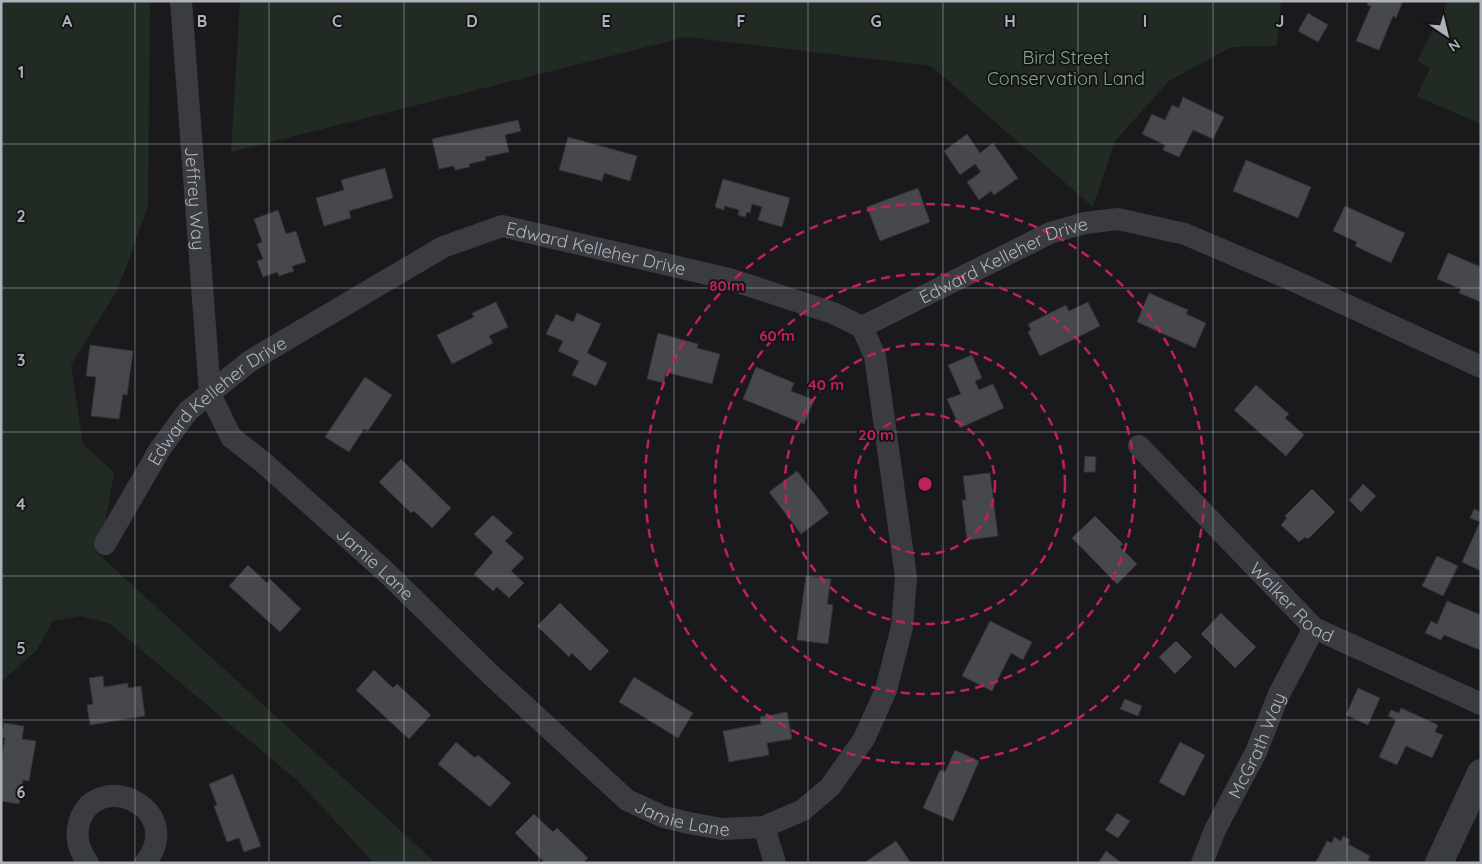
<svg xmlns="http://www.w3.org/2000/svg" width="1482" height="864" viewBox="0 0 1482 864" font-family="Quicksand,sans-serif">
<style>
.green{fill:#222b23}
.building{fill:#47484c;stroke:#343438}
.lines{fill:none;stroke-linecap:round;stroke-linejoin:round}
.minor{stroke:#3b3c41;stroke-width:22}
.tertiary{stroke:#3b3c41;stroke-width:28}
.grid{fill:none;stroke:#adb2bc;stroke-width:1;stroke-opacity:0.55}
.ring{fill:none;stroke:#c12060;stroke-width:2.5;stroke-dasharray:9 6}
.labels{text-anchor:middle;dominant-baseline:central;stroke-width:4;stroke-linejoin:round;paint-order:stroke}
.park-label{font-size:18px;fill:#84a685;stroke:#151517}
.street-label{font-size:18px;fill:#adb2bc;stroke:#151517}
.grid-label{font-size:16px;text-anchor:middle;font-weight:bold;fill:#adb2bc;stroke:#151517;stroke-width:4;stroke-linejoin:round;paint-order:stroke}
.centre{fill:#c12060;stroke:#151517;stroke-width:2.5}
.ring-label{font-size:15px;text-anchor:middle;font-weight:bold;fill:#c12060;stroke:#151517;stroke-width:4;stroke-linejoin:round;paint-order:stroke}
</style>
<rect width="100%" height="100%" fill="#1a1a1c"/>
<path class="green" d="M1 1H150L148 206 118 289 71 365 83 444 114 472 103 536 95 551 436 863H374L298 781 109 623 80 616 53 621 36 651 1 682Z
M240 1H1281L1277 46 1231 47 1169 81 1115 141 1093 207 931 66 686 37 231 152Z
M1448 1H1481V124L1417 96 1430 68 1417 61Z"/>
<path class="building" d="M1369 1H1403L1396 18 1393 16 1379 50 1356 41 1371 6 1367 5Z
M1308 13 1328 25 1318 42 1298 31Z
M1183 97 1224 117 1213 139 1193 130 1179 157 1163 150 1165 145 1142 134 1152 114 1165 120 1172 105 1179 108Z
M518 120 521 131 505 135 509 152 485 157 486 160 469 164 470 167 455 170 454 166 439 169 432 139Z
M967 134 980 153 993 143 1018 178 994 195 991 191 979 200 967 182 981 172 975 164 960 175 944 151Z
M568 137 637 156 630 181 604 173 602 181 559 170Z
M1246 160 1311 187 1298 218 1233 191Z
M385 168 393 198 349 211 351 218 324 226 316 198 344 190 341 180Z
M723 179 790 198 782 227 758 220 762 207 752 204 750 213 747 212 745 217 738 215 739 210 725 206 724 210 715 207Z
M918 188 930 222 880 241 867 207Z
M1345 206 1405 233 1391 263 1355 246 1357 242 1333 231Z
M278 210 286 234 296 231 306 262 292 266 294 271 279 276 277 272 263 277 257 261 263 259 257 244 262 242 254 219Z
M1448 253 1481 267V302L1459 293 1461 289 1437 279Z
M1149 293 1188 310 1186 314 1206 323 1195 348 1137 322Z
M496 302 508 327 489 336 493 343 452 364 437 335 474 317 472 313Z
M1088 302 1100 326 1040 356 1028 332 1031 330 1028 324 1066 305 1069 311Z
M577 313 601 324 587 353 607 363 596 386 572 375 579 361 558 351 563 341 546 334 556 314 573 322Z
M658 333 698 344 697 348 720 354 712 384 666 372 664 383 647 379Z
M90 345 133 351 127 395 123 394 119 419 91 416 96 377 86 376Z
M972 355 982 378 975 381 979 390 993 384 1004 408 960 428 947 399 961 394 948 365Z
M756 367 794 383 791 391 814 400 804 424 743 399Z
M365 377 392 395 368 431 364 429 349 452 325 437Z
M1256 385 1289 414 1285 418 1304 435 1286 456 1234 410Z
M1085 456 1096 457 1095 472H1084Z
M401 459 451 508 432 528 414 511 411 513 379 482Z
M797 471 829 513 801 534 769 492Z
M990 473 998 536 967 540 962 500H966L963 476Z
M1363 484 1376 496 1361 512 1349 500Z
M1312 489 1335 512 1308 539 1305 537 1299 542 1281 525 1287 518 1285 516Z
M1474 509 1481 512V571L1462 562 1480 522 1470 518Z
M493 515 513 533 505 541 524 558 511 571 524 583 509 598 497 587 493 591 474 574 493 552 474 534Z
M1095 516 1123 544 1120 547 1137 564 1117 584 1072 538Z
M1437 556 1458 566 1443 596 1422 586Z
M248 565 267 583 270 579 301 609 280 632 229 586Z
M806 576 831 579 827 604 833 605 828 644 797 640Z
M1447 601 1481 615 1480 650 1444 635 1441 640 1425 633 1431 621 1437 624Z
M560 603 609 651 590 671 572 653 569 657 537 626Z
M1221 613 1256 647 1235 668 1201 634Z
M990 621 1032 642 1023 660 1011 653 992 691 962 676Z
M1176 641 1192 657 1175 674 1159 657Z
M374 670 393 688 397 684 431 715 409 739 356 690Z
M103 676 104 687 128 683V688L141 686 145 716 90 725 87 705 93 704 89 678Z
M634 677 693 713 678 738 619 702Z
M1358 688 1380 698 1368 725 1346 715Z
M1125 699 1142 706 1138 716 1120 709Z
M1401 708 1438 725 1435 732 1443 735 1432 758 1406 746 1397 765 1379 757 1396 720 1388 716 1391 710 1399 713Z
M787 712 792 739 767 743 769 755 729 762 723 731 761 724 760 717Z
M4 723 24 726 22 739 36 741 29 781 23 780 19 804 1 801V762L5 738 1 737Z
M456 742 475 758 478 755 511 783 490 807 438 764Z
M1180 742 1205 755 1184 796 1159 782Z
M955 750 979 761 953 821 923 808 940 770 945 772Z
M233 774 261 846 244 852 239 838 227 842 214 806 217 805 209 784Z
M1117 813 1130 821 1118 838 1105 830Z
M534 814 553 832 557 828 588 858 583 863H545L515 833Z
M1343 836 1350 840 1348 844 1370 856 1368 860 1373 863 1316 862 1327 841 1332 843 1334 837 1341 841Z
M896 841 911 863H864Z
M1106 851 1122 863H1098Z"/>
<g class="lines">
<g class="minor">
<path id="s1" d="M181 1 210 394 231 437 264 463 386 572 490 674 627 800 664 817 689 823 722 829 764 827 803 810 830 787 864 739 886 690 902 627 906 577 875 356 862 327"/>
<path id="s2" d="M1139 446 1314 628 1481 704"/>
<path id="s3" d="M105 544 160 449 188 411 250 361 443 247 502 226 729 279 833 313 862 327 1050 233 1085 223 1118 219 1185 234 1290 279 1481 367"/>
<path d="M764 827 775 863"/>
<path d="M88 863C79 851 75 838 79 823 96 766 188 809 145 863"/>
<path id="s4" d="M1202 863 1215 830 1256 752 1279 694 1314 628"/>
</g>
<path class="tertiary" d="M1439 863 1481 773"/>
</g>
<path class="grid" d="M135 1V863M269 1V863M404 1V863M539 1V863M674 1V863M808 1V863M943 1V863M1078 1V863M1213 1V863M1347 1V863M1 144H1481M1 288H1481M1 432H1481M1 576H1481M1 720H1481"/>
<g class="ring">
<circle cx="925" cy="484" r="70"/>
<circle cx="925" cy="484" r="140"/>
<circle cx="925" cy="484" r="210"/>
<circle cx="925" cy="484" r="280"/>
</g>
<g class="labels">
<g class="park-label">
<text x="1066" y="57">Bird Street<tspan x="1066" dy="21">Conservation Land</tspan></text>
</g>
<g class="street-label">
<text stroke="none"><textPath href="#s1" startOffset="198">Jeffrey Way</textPath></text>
<text stroke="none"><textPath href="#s3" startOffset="620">Edward Kelleher Drive</textPath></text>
<text stroke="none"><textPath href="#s3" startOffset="1055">Edward Kelleher Drive</textPath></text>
<text stroke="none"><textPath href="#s3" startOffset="185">Edward Kelleher Drive</textPath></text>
<text stroke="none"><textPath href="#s1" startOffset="634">Jamie Lane</textPath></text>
<text stroke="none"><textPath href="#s2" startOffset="219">Walker Road</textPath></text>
<text stroke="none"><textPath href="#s4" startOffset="130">McGrath Way</textPath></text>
<text stroke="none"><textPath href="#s1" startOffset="1038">Jamie Lane</textPath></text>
</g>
</g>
<g class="grid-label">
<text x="67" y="27">A</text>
<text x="202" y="27">B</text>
<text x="337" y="27">C</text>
<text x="472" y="27">D</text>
<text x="606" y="27">E</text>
<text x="741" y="27">F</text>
<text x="876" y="27">G</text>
<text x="1010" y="27">H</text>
<text x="1145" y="27">I</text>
<text x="1280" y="27">J</text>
<text x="21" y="78">1</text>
<text x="21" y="222">2</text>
<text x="21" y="366">3</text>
<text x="21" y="510">4</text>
<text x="21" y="654">5</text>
<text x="21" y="798">6</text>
</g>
<circle cx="925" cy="484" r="8" class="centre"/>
<g class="ring-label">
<text x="727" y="291">80 m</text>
<text x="777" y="341">60 m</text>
<text x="826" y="390">40 m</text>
<text x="876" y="440">20 m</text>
</g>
<rect width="1482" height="864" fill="none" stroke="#adb2bc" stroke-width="5"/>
<g transform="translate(1447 35) rotate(145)" stroke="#151517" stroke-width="4" paint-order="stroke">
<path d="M0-4L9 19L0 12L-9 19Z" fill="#adb2bc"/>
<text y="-8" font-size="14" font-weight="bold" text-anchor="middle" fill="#adb2bc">N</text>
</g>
</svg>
